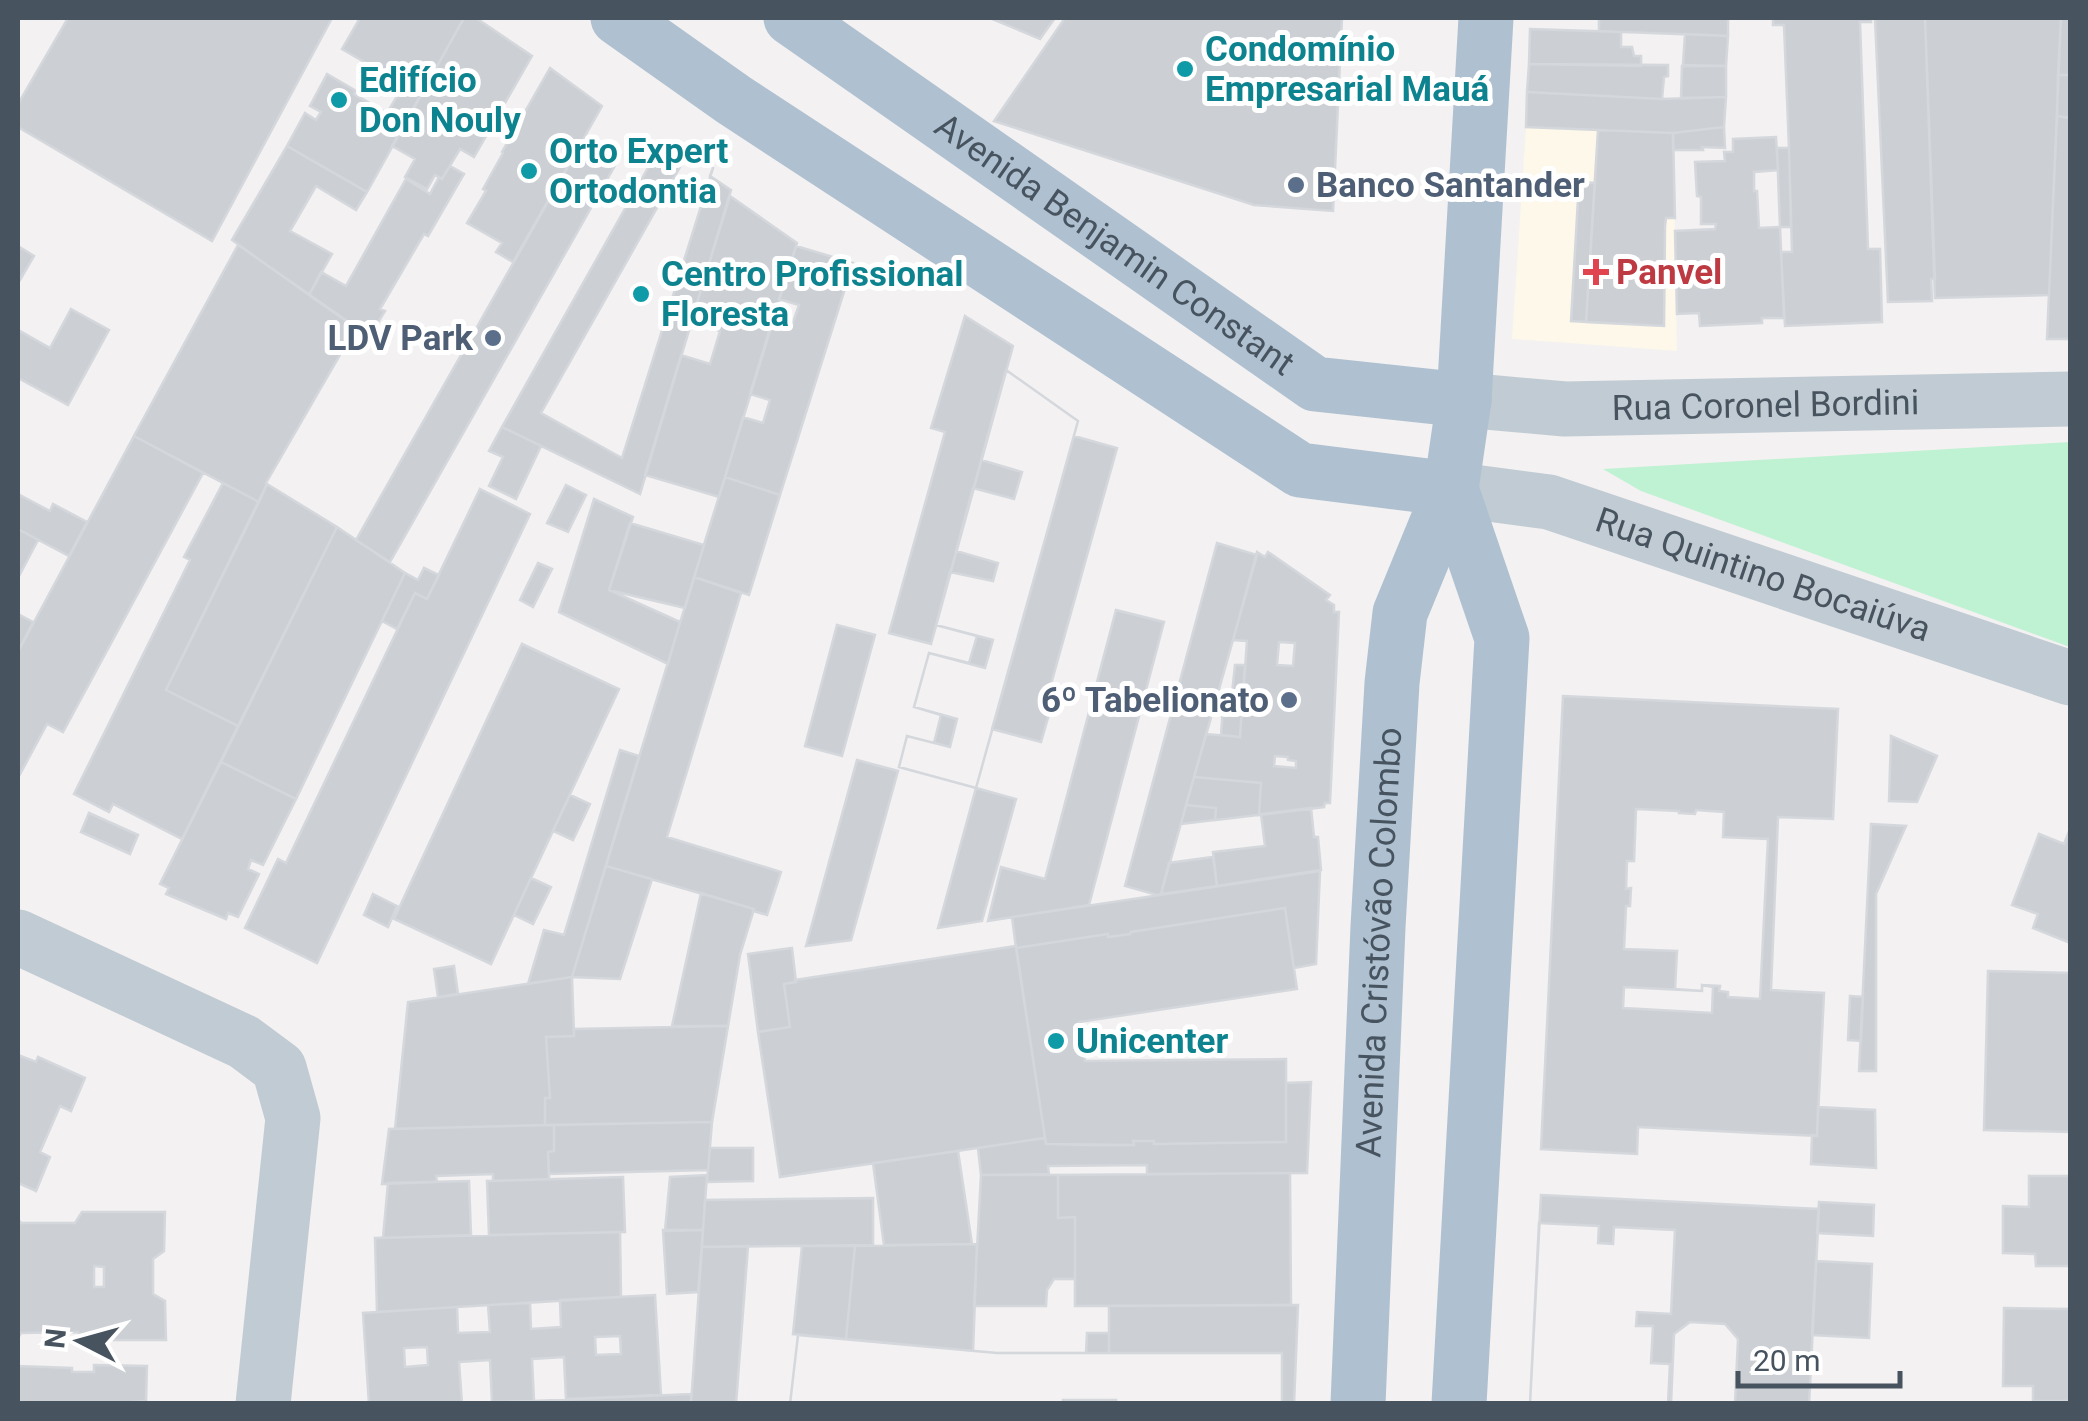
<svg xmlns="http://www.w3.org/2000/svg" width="2088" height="1421" viewBox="0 0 2088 1421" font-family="Roboto,sans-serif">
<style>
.commercial{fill:#fdf8ea}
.green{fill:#bef2d2}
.building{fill:#ccd0d5;stroke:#d4d7dc;stroke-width:2.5;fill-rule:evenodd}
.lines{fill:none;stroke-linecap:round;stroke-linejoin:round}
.minor{stroke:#c1cbd3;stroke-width:55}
.major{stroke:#afc0d1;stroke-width:55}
.culture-dot{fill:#0f9aa8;stroke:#fff;stroke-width:4}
.service-dot{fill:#5c6f8a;stroke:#fff;stroke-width:4}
.health-dot{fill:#e0444e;stroke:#fff;stroke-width:4}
.labels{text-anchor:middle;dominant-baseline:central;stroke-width:10;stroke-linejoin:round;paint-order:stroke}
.culture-label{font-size:35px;font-weight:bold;fill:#0d838f;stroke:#fff;text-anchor:start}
.service-label{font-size:35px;font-weight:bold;fill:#4e5e75;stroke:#fff;text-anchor:end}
.street-label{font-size:35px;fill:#47545f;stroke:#fff}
.health-label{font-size:35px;font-weight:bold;fill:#be3a42;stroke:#fff;text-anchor:start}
</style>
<rect width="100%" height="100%" fill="#f3f1f1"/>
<path class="commercial" d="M1526 127 1673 133 1677 351 1512 339Z"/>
<path class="green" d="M2070 442V647L1641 491 1603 469Z"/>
<path class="building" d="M68 18H332L212 241 18 127V104Z
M360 18H464L367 192 287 146 305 113 316 120 321 112 310 106 327 74 356 91 354 94 387 113 405 83 387 72 385 74 342 49Z
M464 18H476L532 56 474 157 460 149 442 179 435 175 427 189 405 177 415 159 392 146Z
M990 18H1055L1040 39Z
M1065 18H1342L1333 211 1254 205 994 121Z
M1599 18H1728V36L1599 31Z
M1773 18H1871V22H1860L1868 249H1880L1882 322 1785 326 1781 252H1792L1789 148 1784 25H1773Z
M1875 18H1925L1935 279H1931L1932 301 1888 302Z
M1925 18H2061L2049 295 1935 298Z
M2061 18H2070V75H2058Z
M1530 29 1621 32V47H1632L1634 56H1641V66L1529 64Z
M1685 34 1728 36 1726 66 1683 65Z
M1529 64 1668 65V76L1664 77 1662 99 1527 92Z
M1682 66H1726V97L1681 98Z
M550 68 602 106 513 262 496 252 502 243 467 223 486 191 483 189 503 153 502 152Z
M2058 75H2070V118L2057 116Z
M1527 92 1662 99 1726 97 1724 127 1673 133 1526 127Z
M2057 116 2070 118V339H2047Z
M1724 127 1725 148 1702 147 1703 150H1673V133Z
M1598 130 1673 133 1675 218H1666L1665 226 1664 326 1586 322Z
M586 135 621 155 390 562 356 540Z
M1776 137 1778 170 1754 172V191H1757L1759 228 1780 227 1784 318H1762V323L1700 326 1699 313 1677 314 1675 231 1715 229 1716 224H1701V197L1697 196 1695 162 1725 161 1724 152H1733V139Z
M662 143 685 159 688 153 713 168 710 176 731 190 640 494 502 427Z
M287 146 367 192 356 210 316 186 290 231 332 254 309 295 232 240Z
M1777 148H1789L1791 227H1780Z
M688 153 713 168 622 458 541 413Z
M450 166 464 174 428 236 424 234 380 309 385 311 369 337 309 295 321 272 346 286 406 179 430 194 439 177 442 179Z
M1579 182 1595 183 1586 322 1571 321Z
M730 196 797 243 719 497 645 475 681 355 710 364 720 331 691 322Z
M238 245 356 327 266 483 267 484 259 502 134 436Z
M18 246 34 256 20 280 18 279Z
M796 246 853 263 780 495 725 477 743 417 763 423 770 400 750 394 772 322 791 328 799 305 779 299Z
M71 309 109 330 68 405 18 378V330L50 348Z
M965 316 1013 346 931 644 889 633 945 432 931 428Z
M1006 370 1078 421 976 788 899 767 907 736 934 743 941 715 914 707 929 653 969 663 977 636 936 625Z
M1006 370 1078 421 976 788 899 767 907 736 950 747 957 719 914 707 929 653 985 668 993 640 936 625 950 572 993 581 998 563 956 551 973 488 1014 499 1022 472 981 460Z
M502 427 541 446 516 499 489 486 503 457 489 451Z
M134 436 203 473 63 732 47 724 18 778V652Z
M1074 436 1117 448 1048 695 1054 697 1041 742 992 729Z
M725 477 780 495 749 595 694 577Z
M223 483 259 502 166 690 238 726 182 839 113 804 109 812 74 794 190 560 184 557Z
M267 484 337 527 238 726 166 690Z
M566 485 586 495 568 532 547 523Z
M480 489 530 514 317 963 245 928 278 859 286 863 415 593 427 599Z
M18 494 50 511 53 504 87 522 69 556 18 529Z
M594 499 633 517 609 590 680 622 668 664 559 612Z
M630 523 704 545 685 608 609 590Z
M337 527 405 573 296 799 221 762Z
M18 529 38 540 18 578Z
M1217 543 1257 555 1161 894 1157 895 1125 886Z
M1257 552 1265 557 1268 552 1330 595 1326 600 1334 605V612H1339L1330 803H1325L1324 807 1259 815 1261 783 1194 777 1206 734 1240 737 1247 641 1233 640ZM1279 642 1295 643 1293 666 1277 665ZM1275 756 1288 757V760L1296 761V768L1274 766Z
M538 563 552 569 533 607 520 600Z
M424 568 439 575 427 599 415 593 397 629 382 621 405 573 418 580Z
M694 577 741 593 667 837 781 872 767 915 753 911 754 909 606 866Z
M1116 610 1164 622 1089 905 988 921 1001 867 1045 879Z
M18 614 33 622 18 652Z
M837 625 875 635 842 756 805 746Z
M522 644 619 689 491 964 394 919Z
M1235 665H1245L1240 737 1221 735 1224 693 1232 694Z
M1563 696 1838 709 1833 819 1778 817 1771 990 1824 993 1817 1136 1638 1127 1637 1154 1541 1149ZM1702 985 1713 987 1712 1013 1623 1008 1624 987 1702 991Z
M1891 736 1937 756 1917 802 1889 801Z
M620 750 639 756 572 977 528 984 544 930 564 935Z
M857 760 898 771 851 940 806 946Z
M221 762 296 799 263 865 251 860 248 869 259 874 238 917 228 913 226 919 166 894 169 888 160 884Z
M1194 777 1261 783 1259 815 1215 820 1216 808 1186 805Z
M976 788 1016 799 982 921 938 928Z
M570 795 590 804 573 840 553 831Z
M1186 805 1216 808 1215 820 1181 824Z
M1311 808 1314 837H1318L1321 870 1217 886 1213 852 1265 846 1261 814Z
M1636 809 1679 811V813L1695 814 1696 810 1724 812 1723 837 1768 839 1760 999 1728 997V992L1719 991 1720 986 1702 985V991L1675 989 1677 951 1624 949 1626 906H1630L1631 888 1626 889 1627 861H1634Z
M89 813 138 835 130 854 81 832Z
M1871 824 1906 826 1876 894V1071H1859Z
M2070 829V943L2033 928 2038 914 2012 905 2039 834 2064 844Z
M1213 857 1217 886 1161 894 1169 863Z
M606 866 652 879 620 979 572 977Z
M1320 871 1316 964 1294 968 1285 908 1131 932 1130 934 1108 937V934L1016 948 1012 917Z
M531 878 551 887 533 924 514 915Z
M701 893 754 909 740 955 728 1026H672Z
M373 894 397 906 388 927 364 915Z
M1285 908 1297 989 1079 1022 1085 1061 1286 1059V1142L1154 1144V1141H1133L1134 1145 1046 1144 1016 948 1108 934V937L1130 934 1131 932Z
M1016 946 1045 1138 780 1177 758 1032 790 1027 784 984 796 982 795 980Z
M792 948 796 982 784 984 790 1027 758 1032 748 954Z
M454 966 458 994 438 997 434 969Z
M1988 971 2070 973V1132L1984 1130Z
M572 977 574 1036 546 1037 550 1098H545V1125L395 1129 408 1002Z
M1850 996 1863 997 1861 1041 1848 1040Z
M728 1026 712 1122 545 1125V1098H550L546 1037 574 1036V1029Z
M18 1055 36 1062 38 1057 85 1078 71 1111 60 1106 40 1152 50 1157 36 1191 18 1183Z
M1311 1082 1307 1173 1147 1174V1165L1048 1166 1049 1174 981 1175 978 1148 1045 1138 1046 1144 1085 1145H1134L1133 1141H1154V1144L1286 1142V1083Z
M1818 1107 1875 1110 1876 1168 1811 1164 1812 1135 1817 1136Z
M712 1122 708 1170 549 1174 548 1152 554 1151V1125Z
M554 1125V1151L548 1152 549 1179 493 1181V1174L436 1176 437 1182 382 1184 389 1129Z
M710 1148H753V1181L707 1182Z
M958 1151 972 1244 884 1245 873 1163Z
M1290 1173 1291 1305 1075 1306V1217L1058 1218V1175Z
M707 1175 703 1230 665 1231 670 1177Z
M981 1175H1058V1218L1075 1217V1279H1054L1047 1290 1046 1306H974Z
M2029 1176H2070V1266H2036L2035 1254 2003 1253V1206L2029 1207Z
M623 1177 625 1232 489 1235 487 1181Z
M469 1181 471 1235 383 1238 388 1183Z
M1541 1195 1819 1209 1809 1404H1735L1738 1339 1725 1324 1690 1322 1674 1334 1671 1404H1530Z
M873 1198V1245L702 1247 705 1200Z
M1819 1202 1874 1205 1873 1236 1817 1233Z
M82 1212H165L164 1251 153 1259V1294L165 1301 166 1340H83L78 1332 21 1333 18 1338V1219L21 1223H75ZM94 1266 104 1267V1287H94Z
M1539 1223 1599 1226 1598 1243 1613 1244 1614 1227 1675 1230 1671 1314 1637 1312 1636 1326H1653L1651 1363 1670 1364 1668 1404H1530Z
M663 1230H703L698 1292 667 1294Z
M620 1232 621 1297 377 1312 375 1238Z
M977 1244 973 1351 846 1339 855 1246Z
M748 1246 736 1404H691L702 1247Z
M802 1246H855L846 1339 793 1334Z
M1816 1261 1872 1264 1869 1338 1812 1335Z
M655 1295 661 1395 566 1399 564 1357 532 1359 534 1401 492 1402 490 1360 459 1362 462 1404H369L363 1313 457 1307 458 1333 490 1332 488 1305 530 1303 531 1329 561 1327 560 1300ZM620 1336 621 1354 596 1355 595 1337ZM427 1347 428 1365 405 1367 404 1348Z
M1298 1305 1294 1404H790L798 1335 997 1353H1109V1306Z
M2004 1308 2070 1309V1401H2033V1386H2003Z
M1087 1333H1109V1353H1086Z
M798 1335 997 1353H1282V1404H790Z
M94 1365 147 1366 146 1401 134 1402V1404H18V1366L72 1368V1372H94Z
M691 1394V1404H472L534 1401Z
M1063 1400H1116V1404H1063Z"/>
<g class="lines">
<g class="minor">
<path id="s1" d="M1464 400 1565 409 2070 399"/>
<path id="s2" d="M1451 489 1549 502 2070 678"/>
<path d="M18 937 244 1042 279 1068 293 1118 263 1404"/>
</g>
<g class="major">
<path d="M618 18 734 100 1300 470 1451 489"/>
<path id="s3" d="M791 18 1315 384 1464 400"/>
<path d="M1451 489 1502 638 1459 1404"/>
<path id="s4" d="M1358 1404 1378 927 1392 683 1400 613 1451 489 1464 400 1486 18"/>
</g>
</g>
<g class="culture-dot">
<circle cx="1185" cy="69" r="10"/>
<circle cx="339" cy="100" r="10"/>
<circle cx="529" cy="171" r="10"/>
<circle cx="641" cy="294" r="10"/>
<circle cx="1056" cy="1041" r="10"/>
</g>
<g class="service-dot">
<circle cx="1296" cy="185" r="10"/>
<circle cx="493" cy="338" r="10"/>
<circle cx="1289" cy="700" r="10"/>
</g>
<path class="health-dot" d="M1591 257h10v10h10v10h-10v10h-10v-10h-10v-10h10z"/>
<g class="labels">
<g class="culture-label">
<text x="1205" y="49">Condomínio<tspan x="1205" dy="40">Empresarial Mauá</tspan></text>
<text x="359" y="80">Edifício<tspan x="359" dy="40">Don Nouly</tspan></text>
<text x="549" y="151">Orto Expert<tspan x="549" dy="40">Ortodontia</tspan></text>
<text x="661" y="274">Centro Profissional<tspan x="661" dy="40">Floresta</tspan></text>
<text x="1076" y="1041">Unicenter</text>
</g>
<g class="service-label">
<text x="1316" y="185" text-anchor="start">Banco Santander</text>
<text x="473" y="338">LDV Park</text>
<text x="1269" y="700">6º Tabelionato</text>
</g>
<g class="street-label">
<text stroke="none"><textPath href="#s3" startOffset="395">Avenida Benjamin Constant</textPath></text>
<text stroke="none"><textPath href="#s1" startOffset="302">Rua Coronel Bordini</textPath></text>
<text stroke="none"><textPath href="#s2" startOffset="325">Rua Quintino Bocaiúva</textPath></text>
<text stroke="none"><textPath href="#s4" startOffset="462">Avenida Cristóvão Colombo</textPath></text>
</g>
<g class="health-label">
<text x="1616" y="272">Panvel</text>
</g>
</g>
<rect width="2088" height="1421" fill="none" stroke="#47545f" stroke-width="40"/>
<g transform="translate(80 1341) rotate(276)" stroke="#ffffff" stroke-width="8" paint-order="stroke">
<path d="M0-8L18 38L0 25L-18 38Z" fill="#47545f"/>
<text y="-15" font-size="28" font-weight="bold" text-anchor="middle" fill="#47545f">N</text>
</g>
<path d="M1738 1371v15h162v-15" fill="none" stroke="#47545f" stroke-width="5"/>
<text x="1753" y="1371" font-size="30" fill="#47545f" stroke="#ffffff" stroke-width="8" paint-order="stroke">20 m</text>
</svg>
